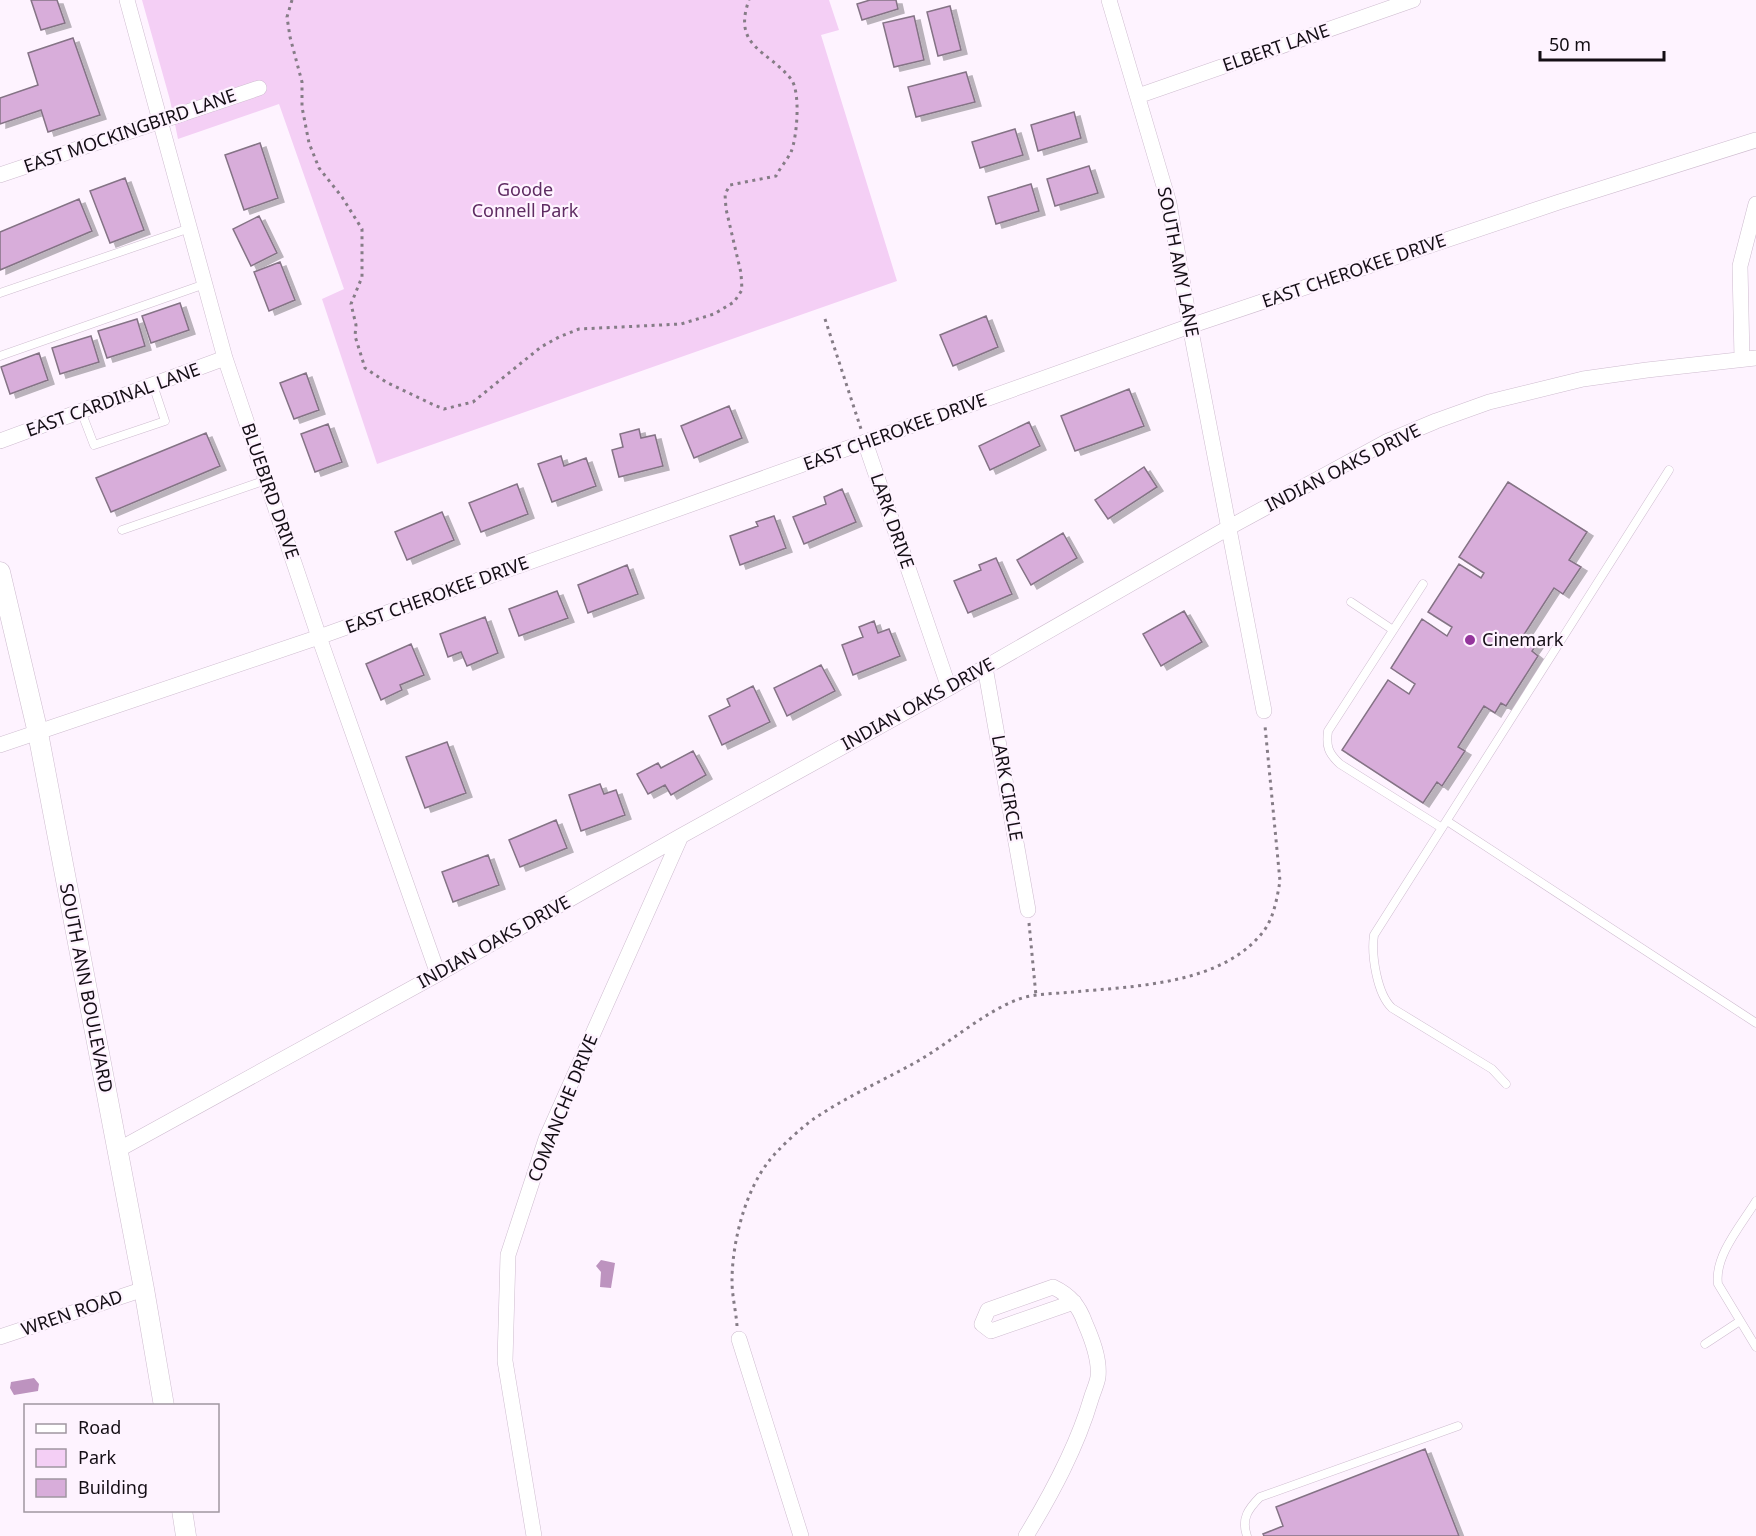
<svg xmlns="http://www.w3.org/2000/svg" width="1756" height="1536" font-family="'Noto Sans',sans-serif">
	<style>
		.green { fill: #f4cff5 }
		.water { fill: #bd93bf }
		.building { fill: #d8adda; stroke: #847385; stroke-width: 1.5; filter: url(#shadow) }
		.lines { fill: none; stroke-linecap: round; stroke-linejoin: round }
		.service-casing { stroke: #cebccf; stroke-width: 9 }
		.minor-casing { stroke: #cebccf; stroke-width: 16 }
		.tertiary-casing { stroke: #cebccf; stroke-width: 21 }
		.path { stroke: #857c86; stroke-width: 3; stroke-dasharray: 3 4.5; stroke-linecap: butt }
		.service { stroke: #fff; stroke-width: 8 }
		.minor { stroke: #fff; stroke-width: 15 }
		.tertiary { stroke: #fff; stroke-width: 20 }
		.poi-dot { fill: #94349c; stroke: #fef3ff; stroke-width: 2 }
		.labels { text-anchor: middle; stroke-width: 4.5; stroke-linejoin: round; paint-order: stroke }
		.street-label { font-size: 18px; fill: #140e15; stroke: #fef3ff }
		.park-label { font-size: 18px; fill: #5e2b62; stroke: #fef3ff }
		.poi-label { font-size: 18px; fill: #140e15; stroke: #fef3ff; text-anchor: start }
	</style>
	<defs>
		<filter id="shadow"><feDropShadow dx="6" dy="4" stdDeviation="0" flood-color="#0004"/></filter>
	</defs>
	<rect width="100%" height="100%" fill="#fef3ff"/>
	<path class="green" d="M 142,0 L 829,0 L 839,30 L 821,35 L 897,281 L 377,464 L 322,299 L 344,289 L 279,104 L 178,139 L 170,100 Z"/>
	<path class="water" d="M 601,1260 L 615,1263 L 611,1288 L 600,1287 L 601,1272 L 596,1266 Z
		M 34,1378 L 39,1384 L 38,1391 L 14,1395 L 10,1388 L 11,1382 Z"/>
	<path class="building" d="M 31,0 L 57,0 L 65,23 L 41,30 Z
		M 870,0 L 896,0 L 898,9 L 862,20 L 857,4 Z
		M 950,6 L 961,50 L 938,56 L 927,12 Z
		M 914,16 L 924,60 L 894,67 L 883,23 Z
		M 73,38 L 100,115 L 48,132 L 41,110 L 0,124 L 0,98 L 38,85 L 28,53 Z
		M 966,72 L 975,102 L 916,117 L 908,87 Z
		M 1074,112 L 1081,138 L 1038,151 L 1031,125 Z
		M 1015,129 L 1023,155 L 980,168 L 972,142 Z
		M 260,143 L 278,198 L 244,210 L 225,155 Z
		M 1089,166 L 1098,193 L 1055,206 L 1047,179 Z
		M 125,178 L 144,230 L 110,243 L 90,191 Z
		M 1031,184 L 1039,211 L 996,224 L 988,197 Z
		M 79,199 L 92,231 L 0,270 L 0,232 Z
		M 259,216 L 277,253 L 251,266 L 233,229 Z
		M 280,262 L 295,300 L 269,311 L 254,272 Z
		M 180,303 L 189,330 L 151,343 L 142,316 Z
		M 986,316 L 998,347 L 953,366 L 940,335 Z
		M 137,319 L 145,346 L 107,358 L 98,331 Z
		M 91,336 L 99,362 L 60,374 L 52,348 Z
		M 39,353 L 48,380 L 10,394 L 1,367 Z
		M 306,373 L 319,410 L 294,419 L 280,383 Z
		M 1129,389 L 1144,426 L 1075,451 L 1061,416 Z
		M 729,406 L 742,438 L 694,458 L 681,426 Z
		M 1029,422 L 1040,446 L 990,470 L 979,446 Z
		M 328,424 L 342,462 L 315,472 L 301,434 Z
		M 639,429 L 641,438 L 655,435 L 663,466 L 619,477 L 612,450 L 623,447 L 620,434 Z
		M 206,433 L 220,466 L 111,512 L 96,478 Z
		M 561,456 L 564,466 L 586,458 L 596,486 L 552,502 L 538,464 Z
		M 1144,467 L 1157,487 L 1108,519 L 1095,500 Z
		M 1508,482 L 1587,532 L 1569,560 L 1581,567 L 1563,594 L 1554,588 L 1523,636 L 1537,644 L 1532,651 L 1538,656 L 1506,706 L 1501,703 L 1495,713 L 1484,706 L 1458,747 L 1465,751 L 1442,786 L 1437,782 L 1423,803 L 1342,750 L 1388,680 L 1409,694 L 1415,684 L 1391,668 L 1422,619 L 1447,636 L 1452,627 L 1428,612 L 1459,564 L 1481,578 L 1484,573 L 1459,557 Z
		M 517,484 L 528,514 L 481,532 L 469,503 Z
		M 842,489 L 856,522 L 804,544 L 793,517 L 826,504 L 824,497 Z
		M 442,512 L 454,540 L 407,560 L 395,532 Z
		M 774,516 L 786,548 L 740,565 L 730,536 L 758,526 L 756,522 Z
		M 1063,533 L 1077,558 L 1031,585 L 1017,560 Z
		M 996,558 L 1012,594 L 968,613 L 954,581 L 981,570 L 979,565 Z
		M 627,565 L 638,594 L 588,613 L 578,585 Z
		M 557,591 L 568,618 L 519,636 L 509,609 Z
		M 1184,611 L 1202,642 L 1161,666 L 1143,634 Z
		M 485,617 L 498,653 L 467,666 L 461,652 L 448,657 L 440,634 Z
		M 874,621 L 878,633 L 889,629 L 900,656 L 853,675 L 842,645 L 863,637 L 859,627 Z
		M 411,644 L 424,675 L 400,685 L 402,690 L 381,700 L 366,664 Z
		M 821,665 L 835,691 L 787,716 L 774,688 Z
		M 753,686 L 770,722 L 722,745 L 709,716 L 730,706 L 727,699 Z
		M 447,742 L 466,793 L 425,808 L 406,757 Z
		M 693,751 L 706,775 L 671,795 L 665,785 L 648,794 L 637,774 L 658,763 L 661,768 Z
		M 600,784 L 604,794 L 616,790 L 625,815 L 581,831 L 569,795 Z
		M 556,820 L 567,848 L 520,867 L 509,840 Z
		M 488,855 L 499,885 L 453,902 L 442,872 Z
		M 1425,1449 L 1459,1536 L 1264,1536 L 1263,1534 L 1283,1526 L 1276,1507 Z"/>
	<g class="lines">
		<defs>
			<path id="service" d="M 0,293 L 190,228
				M 0,356 L 205,284
				M 81,411 L 94,445 L 165,421 L 153,385
				M 122,530 L 266,480
				M 1423,584 L 1328,731 C 1326,746 1328,753 1340,764 L 1442,828
				M 1351,602 L 1393,630
				M 1447,821 L 1756,1023
				M 1506,1084 L 1492,1069 L 1392,1008 C 1377,994 1371,955 1374,935 L 1669,470
				M 1756,1201 C 1742,1224 1714,1256 1718,1284 L 1756,1347
				M 1705,1344 L 1740,1321
				M 1247,1536 C 1241,1519 1248,1509 1260,1497 L 1458,1426"/>
			<path id="minor" d="M 127,0 L 225,358 L 319,637 L 438,974
				M 1109,0 L 1169,203 L 1190,326 L 1264,711
				M 1138,96 L 1413,0
				M 0,175 L 259,88
				M 1742,359 L 1740,266 L 1756,204
				M 0,441 L 225,358
				M 865,442 L 949,688
				M 985,667 L 1028,910
				M 0,745 L 319,637 L 1190,326 L 1559,202 L 1756,140
				M 116,1151 L 438,974 L 681,836 L 949,688 L 1228,528 L 1386,442 L 1436,421 L 1489,402 L 1583,379 L 1647,370 L 1756,358
				M 0,1337 L 144,1289
				M 739,1339 L 801,1536
				M 534,1536 L 505,1361 L 508,1255 L 546,1139 L 681,836
				M 1026,1536 C 1052,1493 1077,1447 1091,1399 C 1093,1392 1097,1384 1098,1377 C 1100,1359 1092,1339 1085,1323 C 1079,1306 1070,1295 1053,1287 L 988,1310 L 982,1324 L 991,1331 L 1074,1302"/>
			<path id="tertiary" d="M 0,572 L 38,733 L 144,1289 L 164,1406
				M 182,1510 L 186,1536"/>
		</defs>
		<use href="#service" class="service-casing"/>
		<use href="#minor" class="minor-casing"/>
		<use href="#tertiary" class="tertiary-casing"/>
		<path class="path" d="M 292,0 L 287,17 L 290,37 L 302,82 L 302,107 L 309,143 L 319,168 L 342,197 L 362,229 L 362,277 L 351,304 L 356,325 L 355,336 L 365,368 L 386,382 L 434,405 L 444,409 L 473,402 L 541,347 L 559,337 L 579,329 L 681,324 L 714,314 L 734,302 L 742,290 L 741,273 L 726,209 L 725,194 L 730,185 L 776,176 C 780,168 787,160 791,152 C 797,138 801,92 791,79 C 768,50 732,47 749,0
			M 825,319 L 861,429
			M 1029,923 L 1036,996
			M 737,1326 C 736,1311 732,1296 732,1281 C 732,1243 745,1191 769,1161 C 778,1149 803,1126 815,1118 C 848,1096 884,1080 918,1061 C 951,1042 984,1012 1019,999 C 1036,993 1056,994 1073,992 C 1135,986 1221,985 1263,932 C 1274,918 1277,898 1280,881 L 1265,726"/>
		<use href="#service" class="service"/>
		<use href="#minor" class="minor"/>
		<use href="#tertiary" class="tertiary"/>
	</g>
	<circle class="poi-dot" cx="1470" cy="640" r="6"/>
	<g class="labels">
		<g class="street-label">
			<text transform="translate(1276 48) rotate(-19)" y="6">ELBERT LANE</text>
			<text transform="translate(130 131) rotate(-19)" y="6">EAST MOCKINGBIRD LANE</text>
			<text transform="translate(1178 262) rotate(79)" y="6">SOUTH AMY LANE</text>
			<text transform="translate(1354 271) rotate(-19)" y="6">EAST CHEROKEE DRIVE</text>
			<text transform="translate(113 400) rotate(-20)" y="6">EAST CARDINAL LANE</text>
			<text transform="translate(895 432) rotate(-20)" y="6">EAST CHEROKEE DRIVE</text>
			<text transform="translate(1343 468) rotate(-27)" y="6">INDIAN OAKS DRIVE</text>
			<text transform="translate(270 491) rotate(71)" y="6">BLUEBIRD DRIVE</text>
			<text transform="translate(892 521) rotate(71)" y="6">LARK DRIVE</text>
			<text transform="translate(437 595) rotate(-20)" y="6">EAST CHEROKEE DRIVE</text>
			<text transform="translate(918 704) rotate(-29)" y="6">INDIAN OAKS DRIVE</text>
			<text transform="translate(1007 788) rotate(80)" y="6">LARK CIRCLE</text>
			<text transform="translate(494 942) rotate(-29)" y="6">INDIAN OAKS DRIVE</text>
			<text transform="translate(86 988) rotate(79)" y="6">SOUTH ANN BOULEVARD</text>
			<text transform="translate(563 1108) rotate(-68)" y="6">COMANCHE DRIVE</text>
			<text transform="translate(72 1313) rotate(-19)" y="6">WREN ROAD</text>
		</g>
		<g class="park-label">
			<text x="525" y="196">Goode<tspan x="525" dy="21">Connell Park</tspan></text>
		</g>
		<g class="poi-label">
			<text x="1482" y="646">Cinemark</text>
		</g>
	</g>
	<rect x="24" y="1404" width="195" height="108" fill="#fef3ff" stroke="#a097a1" stroke-width="1.5"/>
	<rect x="36" y="1424" width="30" height="9" fill="#ffffff" stroke="#a097a1" stroke-width="1.5"/>
	<text x="78" y="1434" font-size="18" fill="#140e15">Road</text>
	<rect x="36" y="1449" width="30" height="18" fill="#f4cff5" stroke="#a097a1" stroke-width="1.5"/>
	<text x="78" y="1464" font-size="18" fill="#140e15">Park</text>
	<rect x="36" y="1479" width="30" height="18" fill="#d8adda" stroke="#a097a1" stroke-width="1.5"/>
	<text x="78" y="1494" font-size="18" fill="#140e15">Building</text>
	<path d="M1540 51v9h124v-9" fill="none" stroke="#140e15" stroke-width="3"/>
	<text x="1549" y="51" font-size="18" fill="#140e15" stroke="#fef3ff" stroke-width="4.5" paint-order="stroke">50 m</text>
</svg>
